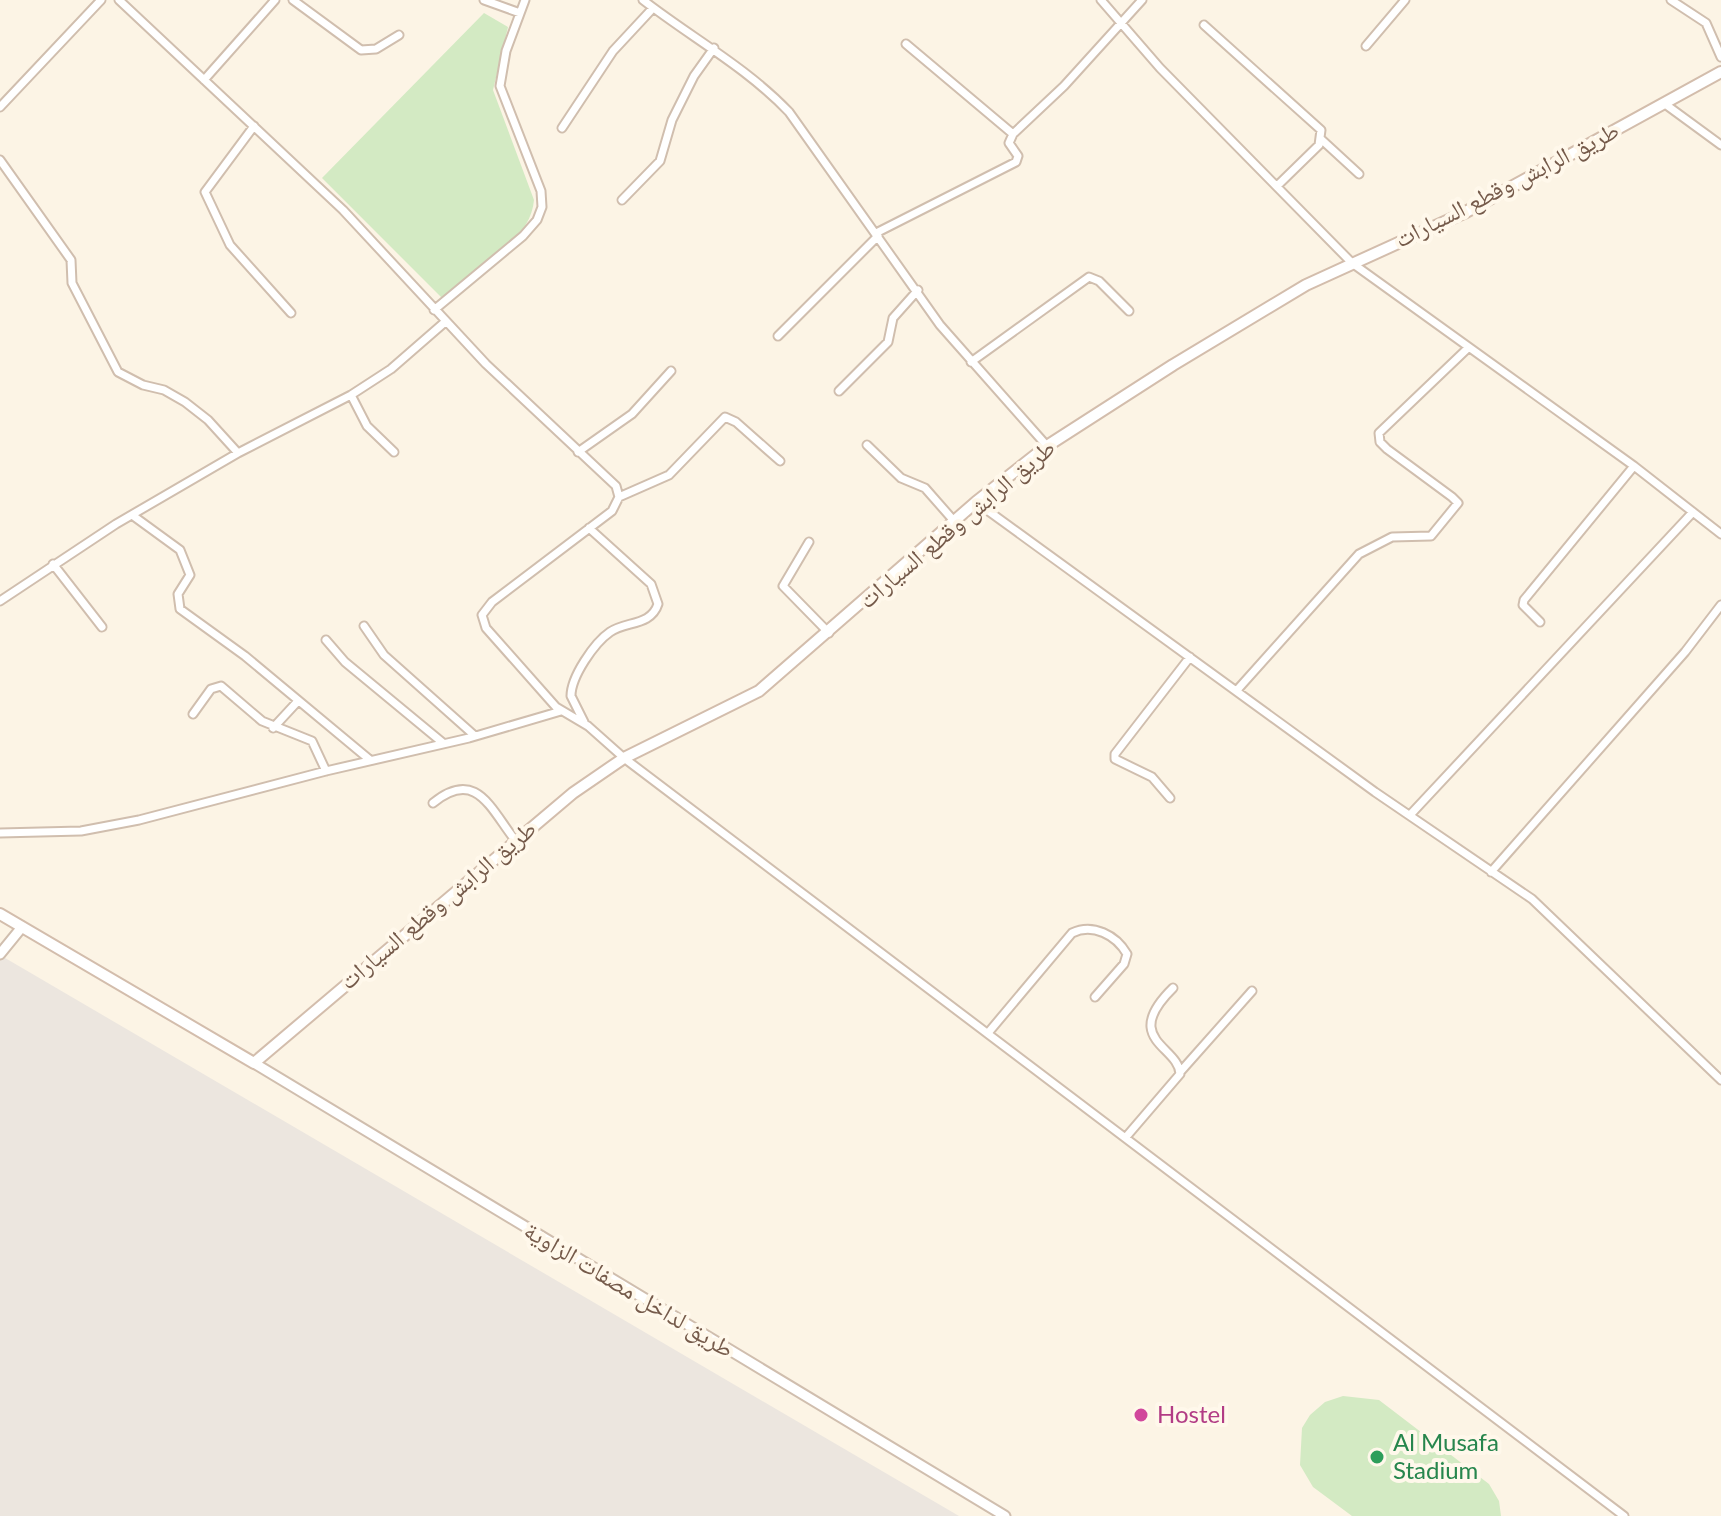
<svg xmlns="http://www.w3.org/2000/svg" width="1721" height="1516" font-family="Lato,'Noto Naskh Arabic',sans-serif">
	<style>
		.industrial { fill: #ece6df }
		.green { fill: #d3eac3 }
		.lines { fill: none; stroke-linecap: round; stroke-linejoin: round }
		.minor-casing { stroke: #d0beae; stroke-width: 11 }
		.tertiary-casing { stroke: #d0beae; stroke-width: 13 }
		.secondary-casing { stroke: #d3bdac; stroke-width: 14 }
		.minor { stroke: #fff; stroke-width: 7 }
		.tertiary { stroke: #fff; stroke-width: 9 }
		.secondary { stroke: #fff; stroke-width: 10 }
		.hotel-dot { fill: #d1479c; stroke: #fff8eb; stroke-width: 3 }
		.leisure-dot { fill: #2e9e5b; stroke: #fff8eb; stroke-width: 3 }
		.labels { text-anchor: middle; stroke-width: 8; stroke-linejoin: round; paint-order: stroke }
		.street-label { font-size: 24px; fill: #755a4a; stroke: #fff8eb }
		.hotel-label { font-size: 24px; fill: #b23c85; stroke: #fff8eb; text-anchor: start }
		.leisure-label { font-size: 24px; fill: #27864d; stroke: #fff8eb; text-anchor: start }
	</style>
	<rect width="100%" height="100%" fill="#fcf4e5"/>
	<path class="industrial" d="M 0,955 L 959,1516 L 0,1516 Z"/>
	<path class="green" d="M 484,13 L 508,27 L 493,90 L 534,200 C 531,242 472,274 442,298 L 322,178 Z
		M 1343,1396 L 1379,1400 L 1489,1484 L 1499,1501 L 1501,1516 L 1352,1516 L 1313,1487 L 1300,1465 L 1302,1428 L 1310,1415 L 1325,1402 Z"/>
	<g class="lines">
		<defs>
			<path id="minor" d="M 119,0 L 343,210 L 486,364 L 616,486 L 619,497 L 612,511 L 492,602 L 482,615 L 486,628 L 556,707 L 588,726 L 624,758 L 1624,1516
				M 293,0 L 361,50 L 376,49 L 399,35
				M 484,0 L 520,13
				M 643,0 C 692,38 746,67 789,112 L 940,325 L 1047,446
				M 1101,0 L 1160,68 L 1352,263 L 1634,466 L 1721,534
				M 1671,0 L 1706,23 L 1721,57
				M 1204,25 L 1321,130 L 1319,145 L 1277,186
				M 906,44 L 1013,134 L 1064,86 L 1142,0
				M 1366,46 L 1405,0
				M 204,80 L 275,0
				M 1665,104 L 1721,145
				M 0,107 L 101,0
				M 254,126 L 205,192 L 230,245 L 291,313
				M 562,128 L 613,51 L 653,8
				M 1322,140 L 1359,174
				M 0,160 L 71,260 L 72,283 L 118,372 L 143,385 L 164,390 L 185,402 L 208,420 L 238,453
				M 622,200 L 660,161 L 672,120 L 694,76 L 714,48
				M 876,233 L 1016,162 L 1018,156 L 1009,143 L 1013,134
				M 434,310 L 523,236 L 537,220 L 542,207 L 541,191 L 500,86 L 506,51 L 525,0
				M 778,336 L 878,236
				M 971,362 L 1089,277 L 1099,281 L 1129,311
				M 839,391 L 888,342 L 893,318 L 918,290
				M 351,395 L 367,426 L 394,452
				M 867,445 L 901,478 L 925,488 L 954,521
				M 578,452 L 632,414 L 671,371
				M 619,497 L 669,475 L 725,417 L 736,422 L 780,461
				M 976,502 L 1375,792 L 1532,899 L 1721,1080
				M 132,515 L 180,550 L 190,575 L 178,594 L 180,609 L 245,656 L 370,760
				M 809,542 L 783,586 L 829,633
				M 53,564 L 102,627
				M 0,601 L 116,524 L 238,453 L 351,395 L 391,369 L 445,322
				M 1540,622 L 1523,605 L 1524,600 L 1634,466
				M 364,626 L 384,655 L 475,736
				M 326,640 L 345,662 L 443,743
				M 1238,689 L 1359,554 L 1392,537 L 1431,536 L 1458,503 L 1452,497 L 1387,449 L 1380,442 L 1379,433 L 1468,348
				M 193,714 L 211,689 L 221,686 L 262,721 L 312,741 L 326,771
				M 584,722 L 571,696 C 571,677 594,643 610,632 C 626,621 651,626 658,604 L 651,584 L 589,528
				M 273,728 L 298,701
				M 1170,798 L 1152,777 L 1115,759 L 1115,754 L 1190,657
				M 433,803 C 476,768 490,808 515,840
				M 1410,815 L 1693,512
				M 0,833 L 81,831 L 139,820 L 326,771 L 469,738 L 561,711
				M 1491,872 L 1685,652 L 1721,605
				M 988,1033 L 1072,933 C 1093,923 1116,935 1127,954 L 1124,964 L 1095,997
				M 1181,1071 L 1252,991
				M 1126,1137 L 1180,1074 C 1179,1046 1120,1040 1173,988"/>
			<path id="tertiary" d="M 0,954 L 22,927
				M 254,1063 L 1005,1516"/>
			<path id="secondary" d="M 0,914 L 254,1063 L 573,793 L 624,758 L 759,691 L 976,502 L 1047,446 L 1173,365 L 1306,285 L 1464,213 L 1721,72"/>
		</defs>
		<use href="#minor" class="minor-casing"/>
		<use href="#tertiary" class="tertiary-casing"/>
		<use href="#secondary" class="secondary-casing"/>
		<use href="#minor" class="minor"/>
		<use href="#tertiary" class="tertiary"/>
		<use href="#secondary" class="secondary"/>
	</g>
	<circle class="hotel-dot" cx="1141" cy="1415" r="8"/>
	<circle class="leisure-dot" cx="1377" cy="1457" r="8"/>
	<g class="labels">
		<g class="street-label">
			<text transform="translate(1507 185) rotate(-27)" y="8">طريق الرابش وقطع السيارات</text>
			<text transform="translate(957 524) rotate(-40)" y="8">طريق الرابش وقطع السيارات</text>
			<text transform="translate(438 905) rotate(-40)" y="8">طريق الرابش وقطع السيارات</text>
			<text transform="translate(629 1290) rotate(31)" y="8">طريق لداخل مصفات الزاوية</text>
		</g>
		<g class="hotel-label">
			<text x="1157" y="1423">Hostel</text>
		</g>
		<g class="leisure-label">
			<text x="1393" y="1451">Al Musafa<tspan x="1393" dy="28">Stadium</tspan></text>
		</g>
	</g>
</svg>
